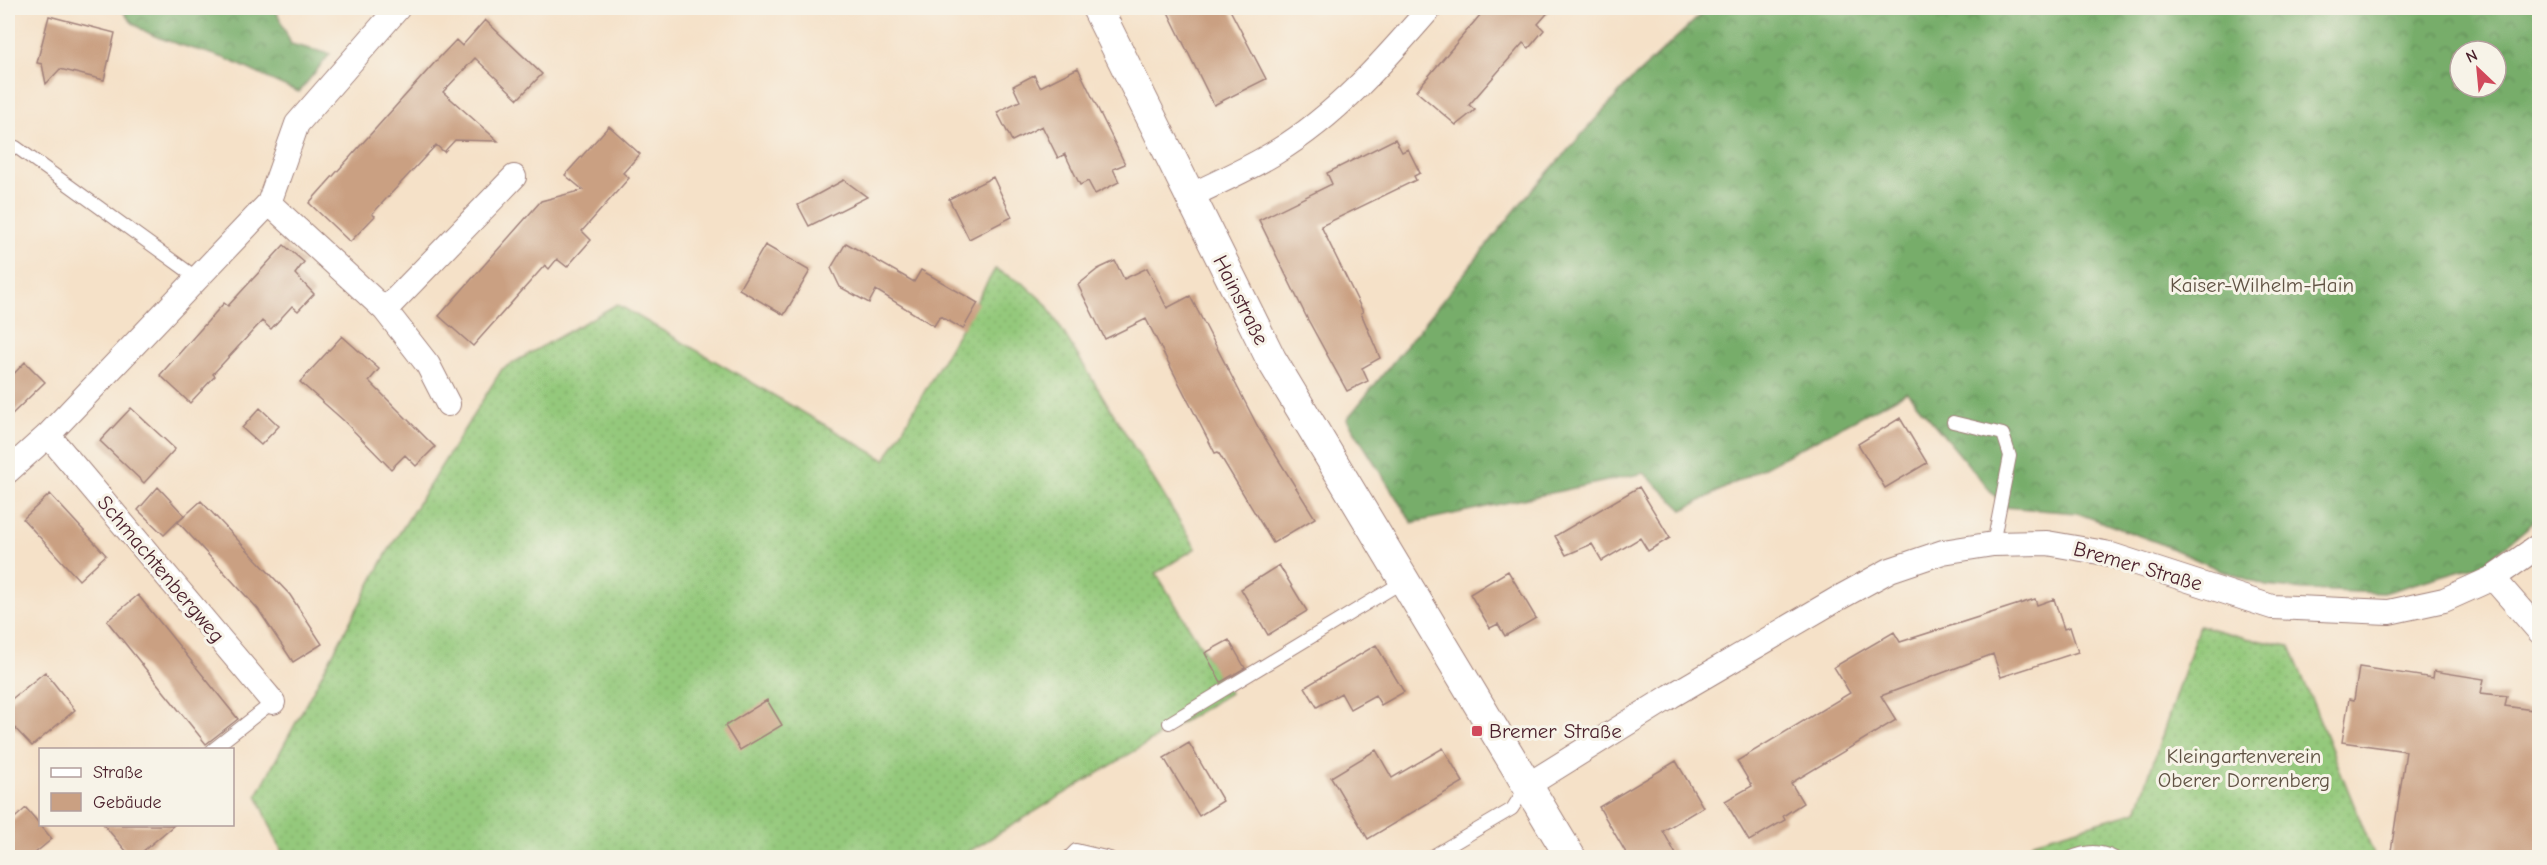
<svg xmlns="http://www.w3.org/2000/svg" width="2547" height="865" font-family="'Comic Neue',sans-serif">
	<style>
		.forest { fill: url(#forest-crowns); stroke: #60664b; stroke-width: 1.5; fill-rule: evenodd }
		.garden { fill: url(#garden-dots); stroke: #6f7453; stroke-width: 1.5 }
		.building { fill: #caa082 }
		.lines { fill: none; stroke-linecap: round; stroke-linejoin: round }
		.service-casing { stroke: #a0807a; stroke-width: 14 }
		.minor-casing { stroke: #a0807a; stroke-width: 26 }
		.tertiary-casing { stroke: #a0807a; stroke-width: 32 }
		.service { stroke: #fff; stroke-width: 12 }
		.minor { stroke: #fff; stroke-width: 24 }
		.tertiary { stroke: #fff; stroke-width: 30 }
		.poi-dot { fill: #d1495b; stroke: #f7f3e8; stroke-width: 2 }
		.labels { text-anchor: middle; stroke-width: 6; stroke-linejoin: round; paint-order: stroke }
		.park-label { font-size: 21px; fill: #605243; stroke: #f7f3e8 }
		.street-label { font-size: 21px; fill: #4a1f2b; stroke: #f7f3e8 }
		.poi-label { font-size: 21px; fill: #4a1f2b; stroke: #f7f3e8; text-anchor: start }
	</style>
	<defs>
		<pattern id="forest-crowns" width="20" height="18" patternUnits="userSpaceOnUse" patternTransform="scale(1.5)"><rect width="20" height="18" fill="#77ad6b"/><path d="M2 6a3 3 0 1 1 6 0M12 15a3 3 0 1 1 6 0" fill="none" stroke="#648c58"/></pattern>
		<pattern id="garden-dots" width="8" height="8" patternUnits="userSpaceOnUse" patternTransform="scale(1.5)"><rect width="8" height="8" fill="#94c97b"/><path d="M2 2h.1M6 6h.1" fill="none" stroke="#81ac6a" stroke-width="1.8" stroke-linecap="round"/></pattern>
	</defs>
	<rect width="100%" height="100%" fill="#f7f3e8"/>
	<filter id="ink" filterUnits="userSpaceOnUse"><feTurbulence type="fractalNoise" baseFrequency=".0167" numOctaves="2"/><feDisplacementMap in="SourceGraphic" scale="12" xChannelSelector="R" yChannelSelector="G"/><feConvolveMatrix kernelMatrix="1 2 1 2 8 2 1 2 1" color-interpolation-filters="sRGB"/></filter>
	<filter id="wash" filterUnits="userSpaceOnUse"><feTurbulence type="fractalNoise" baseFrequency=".008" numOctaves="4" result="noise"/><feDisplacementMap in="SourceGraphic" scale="24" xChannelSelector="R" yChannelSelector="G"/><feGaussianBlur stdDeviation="1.35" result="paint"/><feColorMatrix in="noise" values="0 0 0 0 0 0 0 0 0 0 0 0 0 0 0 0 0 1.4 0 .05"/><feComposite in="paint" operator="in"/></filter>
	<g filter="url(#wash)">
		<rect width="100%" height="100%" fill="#f5e1c8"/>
		<path class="forest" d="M 122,8 L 275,8 L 291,44 L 330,54 L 299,92 C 275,83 254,71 231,61 C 203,48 133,40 122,8 Z
			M 1708,8 L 2539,8 L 2539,518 L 2485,563 L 2383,593 L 2304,590 L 2266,586 L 2218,569 L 2159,543 L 2077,513 L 2004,507 L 1907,392 L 1683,510 L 1644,473 L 1412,523 L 1347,419 L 1525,198 L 1627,84 ZM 2460,51 L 2496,51 L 2496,87 L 2460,87 Z"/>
		<path class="garden" d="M 995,269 L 1024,284 L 1046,304 L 1196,548 L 1156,573 L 1230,693 L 960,857 L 284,857 L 257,795 L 387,553 L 502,369 L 617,304 L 885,460 Z
			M 2199,625 L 2245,638 L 2290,646 L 2375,857 L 2015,858 L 2034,841 L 2137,811 Z"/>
		<g id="blocks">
			<path class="building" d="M 1166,8 L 1229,8 L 1266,79 L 1214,105 Z
				M 1486,8 L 1552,8 L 1538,24 L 1544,30 L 1529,48 L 1523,43 L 1469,105 L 1475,110 L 1456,125 L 1416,91 Z
				M 49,16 L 115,33 L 104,80 L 60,69 L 46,84 L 42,64 L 37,63 Z
				M 485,20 L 542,74 L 518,99 L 475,58 L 443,92 L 498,141 L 455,140 L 444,152 L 436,145 L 372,214 L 375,216 L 350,242 L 309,203 L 437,60 L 456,40 L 462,46 Z
				M 1078,68 L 1125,164 L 1113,169 L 1119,182 L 1095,194 L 1088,181 L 1080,185 L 1065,154 L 1058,158 L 1042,126 L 1012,141 L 997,112 L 1020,101 L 1013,86 L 1034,75 L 1040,87 Z
				M 609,126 L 640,154 L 623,173 L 629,178 L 582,231 L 591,240 L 567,267 L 557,259 L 549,269 L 545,265 L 473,346 L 439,316 L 541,201 L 583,190 L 565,175 Z
				M 1395,139 L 1402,152 L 1408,149 L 1420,173 L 1414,176 L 1416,180 L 1321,226 L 1363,312 L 1361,313 L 1380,358 L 1362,368 L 1368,381 L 1347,391 L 1307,318 L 1259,220 L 1332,184 L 1327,173 Z
				M 993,177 L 1012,217 L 969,239 L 949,199 Z
				M 844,180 L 867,197 L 809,226 L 798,205 Z
				M 846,243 L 914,282 L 921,270 L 978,303 L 963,329 L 940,316 L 934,326 L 876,290 L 869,303 L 840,287 L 831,268 Z
				M 284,245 L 304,262 L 295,274 L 314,294 L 298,311 L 292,306 L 271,329 L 262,321 L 213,374 L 215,376 L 190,403 L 160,375 L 224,303 L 228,306 Z
				M 765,245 L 810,271 L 784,315 L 739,289 Z
				M 1115,261 L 1124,279 L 1147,268 L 1167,308 L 1190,296 L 1258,427 L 1315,518 L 1273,543 L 1218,452 L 1215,453 L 1146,319 L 1105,339 L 1078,285 L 1098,269 Z
				M 342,336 L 379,369 L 369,381 L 435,447 L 416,466 L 405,455 L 391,469 L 343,420 L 300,382 Z
				M 25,362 L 45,382 L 8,418 L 8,380 Z
				M 131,408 L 175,449 L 144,483 L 100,441 Z
				M 260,408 L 279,426 L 261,445 L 242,428 Z
				M 1900,418 L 1927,463 L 1885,488 L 1858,444 Z
				M 158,487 L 184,515 L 164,535 L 138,510 Z
				M 1639,487 L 1670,538 L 1648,551 L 1640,538 L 1602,561 L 1592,544 L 1566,555 L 1555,536 Z
				M 50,494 L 106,555 L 79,580 L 23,519 Z
				M 201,501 L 290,595 L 322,644 L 293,662 L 258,609 L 178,522 Z
				M 1279,565 L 1307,611 L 1268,635 L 1241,589 Z
				M 1508,571 L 1536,618 L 1505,636 L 1498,624 L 1490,628 L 1470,594 Z
				M 138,595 L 238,719 L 206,744 L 107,621 Z
				M 2035,599 L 2037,605 L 2054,599 L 2064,629 L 2070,627 L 2078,652 L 2001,677 L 1993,654 L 1881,696 L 1896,720 L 1791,783 L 1803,803 L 1783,816 L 1785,820 L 1749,841 L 1725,801 L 1752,786 L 1737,761 L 1850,693 L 1834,667 L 1894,632 L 1900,642 Z
				M 1229,640 L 1245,668 L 1221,682 L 1205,653 Z
				M 1376,645 L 1404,692 L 1381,705 L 1375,695 L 1350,709 L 1341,693 L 1317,707 L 1305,687 Z
				M 2359,667 L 2433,678 L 2434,671 L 2484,679 L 2481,693 L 2507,696 L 2505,706 L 2540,711 L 2540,858 L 2390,858 L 2406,751 L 2342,742 L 2349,699 L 2354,700 Z
				M 45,672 L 75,710 L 32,746 L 8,721 L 8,702 Z
				M 767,700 L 782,725 L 740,750 L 725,726 Z
				M 1189,743 L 1223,801 L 1199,816 L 1164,758 Z
				M 1443,748 L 1463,782 L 1368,839 L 1331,777 L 1376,750 L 1392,778 Z
				M 1676,761 L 1703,807 L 1663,831 L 1678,858 L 1629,858 L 1599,807 Z
				M 26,808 L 52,839 L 29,858 L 8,858 L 8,824 Z
				M 104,825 L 174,825 L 135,858 L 132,858 Z"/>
		</g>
	</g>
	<g filter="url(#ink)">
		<use href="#blocks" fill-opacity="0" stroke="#a0807a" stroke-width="1.5"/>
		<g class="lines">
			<defs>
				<path id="service" d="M 16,147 L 197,278
					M 1953,422 L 2003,434 L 2010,456 L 1993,544
					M 1169,723 L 1404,581
					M 212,750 L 273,702
					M 1068,858 L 1076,850 L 1110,858
					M 1429,858 L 1512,809 L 1526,787
					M 2070,858 C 2087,850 2099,850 2115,858"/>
				<path id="minor" d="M 1190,196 C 1218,182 1249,169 1276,152 C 1337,115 1384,61 1430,8
					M 269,203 L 385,310 L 428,365 L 448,404
					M 385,310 L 514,177
					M 48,435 L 273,702
					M 8,471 L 48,435 L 269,203 L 297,124 L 398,8
					M 2493,578 L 2540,632
					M 1528,785 L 1671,696 L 1837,599 L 1890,570 L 1943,552 L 1993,544 L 2047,543 L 2105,553 L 2272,607 L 2389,612 L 2444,600 L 2493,578 L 2540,545"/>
				<path id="tertiary" d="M 1097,8 L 1271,359 L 1571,858"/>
			</defs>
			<use href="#service" class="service-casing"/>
			<use href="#minor" class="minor-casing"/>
			<use href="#tertiary" class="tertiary-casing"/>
			<use href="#service" class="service"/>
			<use href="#minor" class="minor"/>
			<use href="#tertiary" class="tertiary"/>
		</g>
	</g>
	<rect class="poi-dot" x="1471" y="725" width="12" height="12" rx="3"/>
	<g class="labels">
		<g class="park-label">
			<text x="2262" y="292">Kaiser-Wilhelm-Hain</text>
			<text x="2244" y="763">Kleingartenverein<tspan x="2244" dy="24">Oberer Dorrenberg</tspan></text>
		</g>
		<g class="street-label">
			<text transform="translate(1241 300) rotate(63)" y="7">Hainstraße</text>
			<text transform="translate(2138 566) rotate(16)" y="7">Bremer Straße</text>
			<text transform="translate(161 569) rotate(50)" y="7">Schmachtenbergweg</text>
		</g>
		<g class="poi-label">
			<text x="1489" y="738">Bremer Straße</text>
		</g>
	</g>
	<rect width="2547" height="865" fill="none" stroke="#f7f3e8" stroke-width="30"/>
	<rect x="39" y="748" width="195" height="78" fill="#f7f3e8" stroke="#b29e9c" stroke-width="1.5"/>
	<rect x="51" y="768" width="30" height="9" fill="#ffffff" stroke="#b29e9c" stroke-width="1.5"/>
	<text x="93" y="778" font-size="18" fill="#4a1f2b">Straße</text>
	<rect x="51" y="793" width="30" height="18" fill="#caa082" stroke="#b29e9c" stroke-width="1.5"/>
	<text x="93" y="808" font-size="18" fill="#4a1f2b">Gebäude</text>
	<g transform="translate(2478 69) rotate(334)"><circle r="28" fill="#f7f3e8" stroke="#b29e9c" stroke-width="1.5"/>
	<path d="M0-4.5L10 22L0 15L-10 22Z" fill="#d1495b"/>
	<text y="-9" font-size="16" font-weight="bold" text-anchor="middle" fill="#4a1f2b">N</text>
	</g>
</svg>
